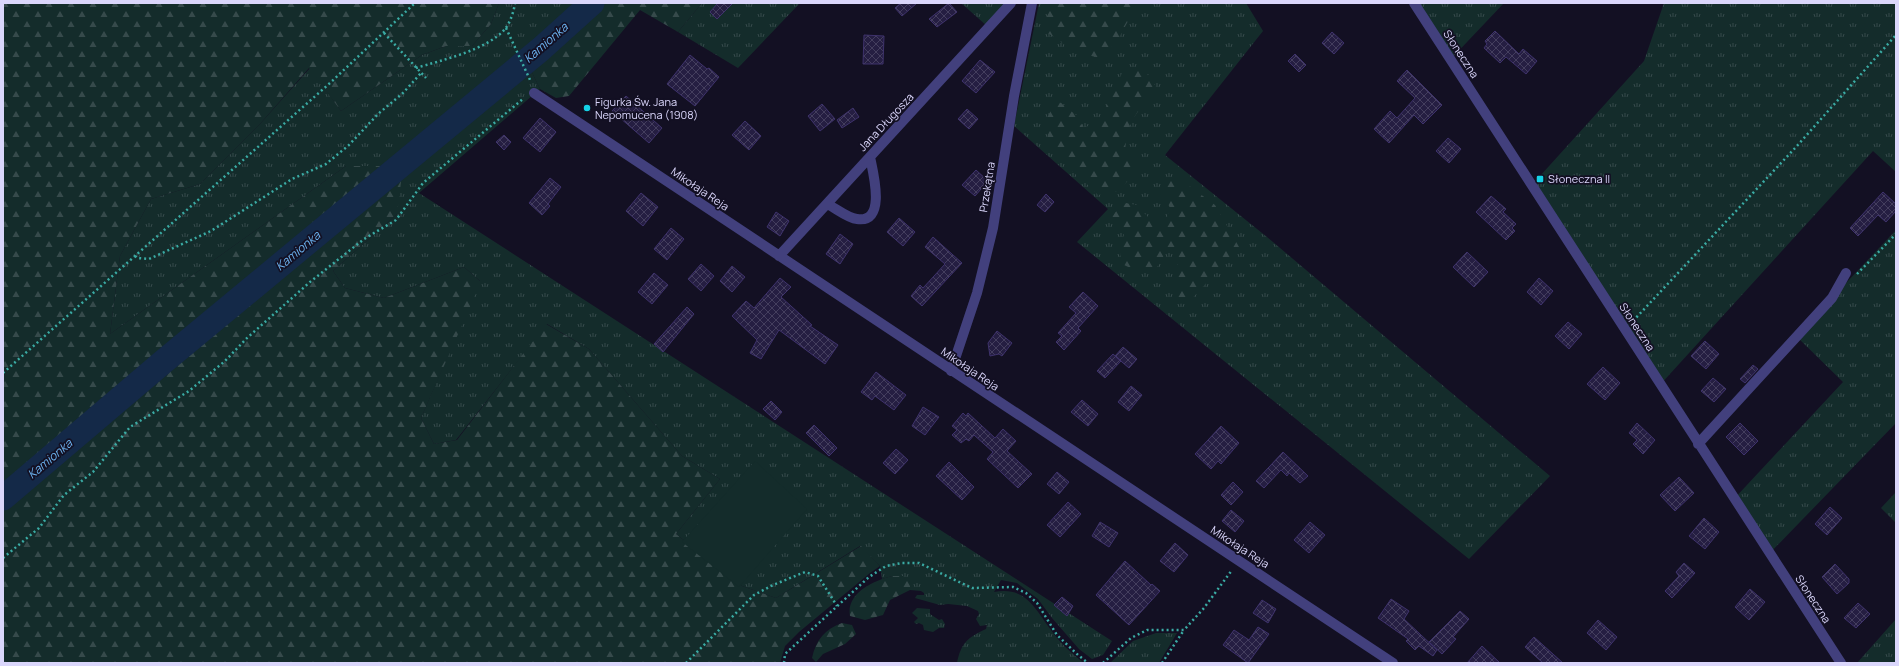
<svg xmlns="http://www.w3.org/2000/svg" width="1899" height="666" font-family="Manrope,sans-serif">
	<style>
		.grass { fill: url(#grass-tufts) }
		.forest { fill: url(#forest-firs) }
		.garden { fill: #142c2b }
		.lines { fill: none; stroke-linecap: round; stroke-linejoin: round }
		.river { stroke: #142948; stroke-width: 25 }
		.building { fill: url(#building-cross-hatch); stroke: #3e326c }
		.path { stroke: #3aaba4; stroke-width: 2.5; stroke-dasharray: 2 3; stroke-linecap: butt }
		.minor { stroke: #42407d; stroke-width: 10 }
		.poi-dot { fill: #15d2e7; stroke: #131023; stroke-width: 1.5 }
		.labels { text-anchor: middle; stroke-width: 3.5; stroke-linejoin: round; paint-order: stroke }
		.street-label { font-size: 11px; fill: #dad6fb; stroke: #131023 }
		.poi-label { font-size: 11px; fill: #dad6fb; stroke: #131023; text-anchor: start }
		.water-label { font-size: 12px; font-style: italic; fill: #6db4f2; stroke: #131023 }
	</style>
	<defs>
		<pattern id="grass-tufts" width="24" height="20" patternUnits="userSpaceOnUse"><rect width="24" height="20" fill="#142c2b"/><path d="M3 7l-1-3M5 7V3M7 7l1-3M15 17l-1-3M17 17v-4M19 17l1-3" fill="none" stroke="#364a4b"/></pattern>
		<pattern id="forest-firs" width="22" height="20" patternUnits="userSpaceOnUse"><rect width="22" height="20" fill="#142c2b"/><path d="M5 1l3.5 6h-7zM16 11l3.5 6h-7z" fill="#364a4b"/></pattern>
		<pattern id="building-cross-hatch" width="8" height="8" patternUnits="userSpaceOnUse"><rect width="8" height="8" fill="#251e42"/><path d="M0 0l8 8M0 8l8-8" fill="none" stroke="#443e5e"/></pattern>
	</defs>
	<rect width="100%" height="100%" fill="#131023"/>
	<path class="grass" d="M 499,3 L 573,3 L 571,24 L 527,62 L 540,89 L 419,193 L 1112,641 L 1103,655 L 1092,659 L 1079,649 L 1052,618 L 1038,599 L 1017,583 L 1001,580 L 994,592 C 1026,586 1035,609 1051,630 C 1060,643 1071,653 1084,663 L 957,663 C 961,643 968,637 986,629 L 987,625 L 980,626 L 976,619 L 979,614 L 978,611 L 967,606 L 948,604 L 940,605 L 915,598 L 917,595 L 924,595 L 924,593 L 921,591 L 910,590 L 910,582 L 892,576 L 882,579 L 880,566 L 860,546 L 776,598 L 742,586 L 676,534 L 720,479 L 682,456 L 589,349 L 547,324 L 456,440 L 434,444 L 421,418 L 480,281 L 464,267 L 384,298 L 345,288 L 333,271 L 397,214 L 346,166 L 110,334 L 120,256 L 151,199 L 200,184 L 260,124 L 310,68 L 341,111 L 422,55 L 446,46 L 472,46 L 491,24 Z
		M 702,3 L 800,3 L 738,68 L 678,32 Z
		M 961,3 L 1007,3 L 987,26 Z
		M 1039,3 L 1246,3 L 1263,31 L 1165,155 L 1267,237 L 1550,476 L 1469,559 L 1077,242 L 1108,209 L 1014,126 Z
		M 1412,3 L 1504,3 L 1449,61 Z
		M 1664,3 L 1896,3 L 1896,172 L 1873,151 L 1659,386 L 1531,186 L 1644,61 Z
		M 1896,230 L 1896,423 L 1768,555 L 1733,500 L 1843,382 L 1796,336 Z
		M 1896,492 L 1896,523 L 1881,508 Z
		M 917,608 L 930,609 L 930,614 L 939,620 L 942,619 L 945,624 L 944,628 L 939,628 L 933,632 L 924,630 L 923,625 L 919,623 L 916,624 L 914,622 L 918,618 L 912,613 Z
		M 1896,619 L 1896,663 L 1857,663 Z
		M 1156,633 L 1177,633 L 1159,663 L 1110,663 L 1133,641 Z"/>
	<path class="forest" d="M 3,3 L 499,3 L 491,24 L 472,46 L 446,46 L 422,55 L 341,111 L 309,68 L 260,124 L 200,184 L 151,199 L 120,256 L 110,334 L 346,166 L 403,166 L 397,214 L 333,271 L 345,288 L 384,298 L 464,267 L 481,282 L 421,418 L 434,444 L 457,440 L 546,324 L 589,349 L 682,456 L 720,479 L 676,534 L 742,586 L 776,598 L 861,546 L 880,566 L 870,573 L 799,632 L 785,646 L 780,663 L 3,663 Z
		M 573,3 L 702,3 L 678,32 L 640,10 L 569,96 L 556,98 L 540,89 L 527,62 L 571,24 Z
		M 1050,3 L 1138,3 L 1116,43 L 1100,58 L 1075,52 L 1048,33 L 1046,19 Z
		M 1123,71 L 1145,71 L 1159,91 C 1135,112 1128,120 1125,152 L 1144,164 L 1118,191 L 1098,195 C 1081,175 1050,160 1047,132 C 1047,128 1046,123 1047,119 C 1049,113 1054,106 1057,100 L 1076,115 L 1083,127 L 1098,125 Z
		M 1167,178 L 1188,185 L 1215,205 L 1239,247 L 1188,303 L 1178,304 L 1175,297 L 1179,249 L 1171,248 C 1163,254 1165,255 1160,263 C 1150,278 1137,271 1124,265 L 1120,254 L 1124,234 L 1121,229 L 1109,220 L 1118,209 L 1126,203 L 1136,205 L 1152,221 L 1166,220 L 1170,208 L 1160,188 Z
		M 892,576 L 903,576 L 910,582 L 910,590 L 890,600 L 883,615 L 865,620 L 850,616 C 846,593 873,581 892,576 Z
		M 842,623 L 852,625 L 856,634 L 845,644 L 823,654 L 816,662 L 812,658 C 816,640 825,629 842,623 Z"/>
	<path class="garden" d="M 755,461 L 807,509 L 739,587 L 682,542 Z"/>
	<g class="lines">
		<path class="river" d="M 3,498 L 163,362 L 541,49 L 592,3"/>
	</g>
	<path class="building" d="M 718,3 L 733,3 L 717,19 L 710,12 Z
		M 901,3 L 917,3 L 902,16 L 895,8 Z
		M 949,3 L 957,12 L 937,27 L 929,19 Z
		M 1495,31 L 1519,54 L 1523,49 L 1537,61 L 1526,74 L 1506,57 L 1500,63 L 1484,48 L 1487,44 L 1485,41 Z
		M 1332,32 L 1344,43 L 1334,54 L 1322,43 Z
		M 864,35 L 884,36 L 883,64 L 863,64 Z
		M 1295,54 L 1306,65 L 1299,72 L 1288,61 Z
		M 690,55 L 707,69 L 709,68 L 719,77 L 695,106 L 667,84 Z
		M 980,60 L 995,72 L 976,93 L 962,81 Z
		M 1407,70 L 1442,105 L 1423,124 L 1414,115 L 1389,143 L 1374,129 L 1390,111 L 1397,118 L 1415,98 L 1397,81 Z
		M 626,96 L 662,128 L 649,143 L 612,111 Z
		M 822,104 L 835,119 L 820,131 L 808,116 Z
		M 853,108 L 859,117 L 842,128 L 837,120 Z
		M 967,109 L 978,119 L 969,129 L 958,119 Z
		M 540,118 L 556,132 L 540,152 L 523,138 Z
		M 745,121 L 761,136 L 749,150 L 732,135 Z
		M 504,135 L 511,142 L 504,150 L 496,142 Z
		M 1448,138 L 1461,149 L 1449,163 L 1436,151 Z
		M 976,170 L 988,181 L 975,196 L 962,185 Z
		M 550,178 L 561,187 L 548,204 L 550,206 L 542,215 L 529,203 Z
		M 1883,192 L 1896,204 L 1896,211 L 1886,222 L 1878,215 L 1858,236 L 1850,228 Z
		M 641,193 L 658,207 L 643,226 L 626,211 Z
		M 1046,194 L 1054,202 L 1045,212 L 1037,205 Z
		M 1491,196 L 1506,209 L 1503,212 L 1516,224 L 1512,228 L 1515,231 L 1506,240 L 1476,212 Z
		M 776,212 L 789,221 L 780,236 L 767,227 Z
		M 899,218 L 915,232 L 903,246 L 887,232 Z
		M 671,228 L 684,239 L 667,260 L 654,249 Z
		M 840,234 L 853,244 L 840,264 L 826,254 Z
		M 933,237 L 962,263 L 922,306 L 911,296 L 920,285 L 923,288 L 945,264 L 925,247 Z
		M 1467,252 L 1488,272 L 1474,287 L 1453,267 Z
		M 701,264 L 714,276 L 701,291 L 688,279 Z
		M 732,266 L 745,277 L 732,292 L 720,281 Z
		M 654,273 L 668,285 L 652,304 L 638,292 Z
		M 780,278 L 791,287 L 781,297 L 812,325 L 810,326 L 838,345 L 825,364 L 779,330 L 761,359 L 750,353 L 757,340 L 732,316 L 746,301 L 754,308 Z
		M 1539,278 L 1553,291 L 1541,305 L 1527,292 Z
		M 1083,292 L 1098,306 L 1078,328 L 1081,331 L 1064,350 L 1056,342 L 1062,336 L 1058,333 L 1076,313 L 1069,307 Z
		M 687,307 L 694,314 L 663,352 L 654,344 Z
		M 1568,322 L 1582,334 L 1569,349 L 1555,336 Z
		M 997,331 L 1012,343 L 1002,356 L 999,354 L 990,356 L 988,343 Z
		M 1705,341 L 1719,354 L 1706,369 L 1691,356 Z
		M 1123,347 L 1137,359 L 1129,368 L 1115,356 Z
		M 1113,354 L 1121,361 L 1105,378 L 1097,371 Z
		M 1753,365 L 1758,369 L 1745,383 L 1740,379 Z
		M 1603,367 L 1620,383 L 1605,400 L 1587,384 Z
		M 876,372 L 906,395 L 894,410 L 875,396 L 872,400 L 861,392 Z
		M 1713,378 L 1726,389 L 1714,402 L 1701,391 Z
		M 1131,386 L 1142,395 L 1129,411 L 1118,402 Z
		M 1082,400 L 1098,414 L 1088,426 L 1071,412 Z
		M 771,401 L 782,412 L 775,420 L 763,409 Z
		M 923,407 L 939,417 L 925,435 L 912,426 Z
		M 963,413 L 966,416 L 968,413 L 995,438 L 1003,429 L 1016,441 L 1007,451 L 1032,474 L 1018,488 L 987,459 L 993,452 L 974,435 L 969,441 L 966,439 L 961,443 L 952,435 L 957,430 L 952,426 Z
		M 1637,423 L 1655,440 L 1643,454 L 1633,444 L 1637,440 L 1629,433 Z
		M 1740,423 L 1758,441 L 1744,455 L 1726,437 Z
		M 814,425 L 837,448 L 829,456 L 806,433 Z
		M 1221,426 L 1239,443 L 1221,464 L 1218,461 L 1211,469 L 1195,454 Z
		M 896,449 L 908,460 L 895,474 L 883,463 Z
		M 1283,452 L 1308,476 L 1300,483 L 1289,473 L 1287,476 L 1281,470 L 1264,488 L 1256,481 Z
		M 949,462 L 974,487 L 962,500 L 936,476 Z
		M 1057,472 L 1069,482 L 1059,494 L 1047,484 Z
		M 1679,477 L 1694,493 L 1675,511 L 1660,495 Z
		M 1233,482 L 1243,492 L 1231,505 L 1221,495 Z
		M 1068,502 L 1081,514 L 1060,537 L 1047,525 Z
		M 1830,507 L 1842,518 L 1827,535 L 1815,524 Z
		M 1231,510 L 1244,521 L 1235,532 L 1222,521 Z
		M 1704,518 L 1719,532 L 1705,549 L 1689,536 Z
		M 1100,522 L 1118,533 L 1109,547 L 1092,536 Z
		M 1310,522 L 1325,535 L 1309,553 L 1294,540 Z
		M 1175,543 L 1188,555 L 1174,572 L 1160,561 Z
		M 1125,561 L 1151,585 L 1152,584 L 1160,591 L 1129,625 L 1096,595 Z
		M 1684,563 L 1695,573 L 1672,598 L 1665,591 L 1679,576 L 1676,572 Z
		M 1835,564 L 1849,579 L 1849,583 L 1837,594 L 1822,577 Z
		M 1750,589 L 1765,602 L 1749,620 L 1735,607 Z
		M 1062,597 L 1073,606 L 1067,616 L 1054,605 Z
		M 1391,599 L 1409,611 L 1404,619 L 1437,650 L 1433,656 L 1419,646 L 1415,650 L 1406,641 L 1408,639 L 1378,618 Z
		M 1262,600 L 1276,609 L 1268,623 L 1253,613 Z
		M 1858,603 L 1870,614 L 1856,628 L 1844,618 Z
		M 1460,611 L 1469,619 L 1453,637 L 1456,639 L 1442,654 L 1429,642 Z
		M 1598,620 L 1617,637 L 1606,650 L 1587,633 Z
		M 1258,627 L 1269,634 L 1248,663 L 1223,645 L 1234,630 L 1249,640 Z
		M 1534,637 L 1563,663 L 1543,663 L 1525,647 Z
		M 1482,646 L 1500,663 L 1467,663 Z"/>
	<g class="lines">
		<path class="path" d="M 506,28 L 531,82
			M 384,33 L 426,78
			M 416,68 C 442,60 487,50 505,29 C 510,23 514,11 515,3
			M 135,256 L 137,258 L 149,259 L 211,231 L 292,179 L 326,164 L 349,145 L 378,114 L 403,93 L 421,73
			M 1857,274 L 1896,234
			M 1633,321 L 1796,147 L 1896,35
			M 3,373 L 330,83 L 415,3
			M 3,558 L 39,528 L 64,495 L 93,472 L 130,427 L 189,391 L 225,361 L 247,338 L 310,282 L 364,239 L 396,220 L 423,183 L 524,98
			M 686,663 L 754,595 L 773,585 L 805,572 L 818,576 L 837,606
			M 784,663 L 785,654 L 869,577 L 886,566 L 902,563 L 919,563 L 972,588 L 1013,587 L 1026,593 L 1037,603 L 1057,635 L 1078,655 L 1088,663
			M 1103,663 L 1131,638 L 1147,630 L 1184,630 L 1204,608 L 1232,570
			M 1162,663 L 1184,630"/>
		<path class="minor" d="M 1414,3 L 1841,663
			M 534,93 L 1393,663
			M 827,204 C 836,208 847,218 857,219 C 887,224 873,172 870,157
			M 779,256 L 1011,3
			M 951,371 L 977,293 L 993,228 L 1014,96 L 1032,3
			M 1698,444 L 1832,298 L 1846,273"/>
	</g>
	<g class="poi-dot">
		<circle cx="587" cy="108" r="4"/>
		<rect x="1536" y="175" width="8" height="8" rx="2"/>
	</g>
	<g class="labels">
		<g class="street-label">
			<text transform="translate(1461 54) rotate(57)" y="4">Słoneczna</text>
			<text transform="translate(886 122) rotate(-47)" y="4">Jana Długosza</text>
			<text transform="translate(987 187) rotate(-81)" y="4">Przekątna</text>
			<text transform="translate(700 189) rotate(34)" y="4">Mikołaja Reja</text>
			<text transform="translate(1637 327) rotate(57)" y="4">Słoneczna</text>
			<text transform="translate(970 369) rotate(34)" y="4">Mikołaja Reja</text>
			<text transform="translate(1240 547) rotate(33)" y="4">Mikołaja Reja</text>
			<text transform="translate(1813 599) rotate(57)" y="4">Słoneczna</text>
		</g>
		<g class="poi-label">
			<text x="595" y="106">Figurka Św. Jana<tspan x="595" dy="13">Nepomucena (1908)</tspan></text>
			<text x="1548" y="183">Słoneczna II</text>
		</g>
		<g class="water-label">
			<text transform="translate(546 43) rotate(-41)" y="4">Kamionka</text>
			<text transform="translate(298 251) rotate(-40)" y="4">Kamionka</text>
			<text transform="translate(50 459) rotate(-40)" y="4">Kamionka</text>
		</g>
	</g>
	<rect width="1899" height="666" fill="none" stroke="#dad6fb" stroke-width="8"/>
</svg>
